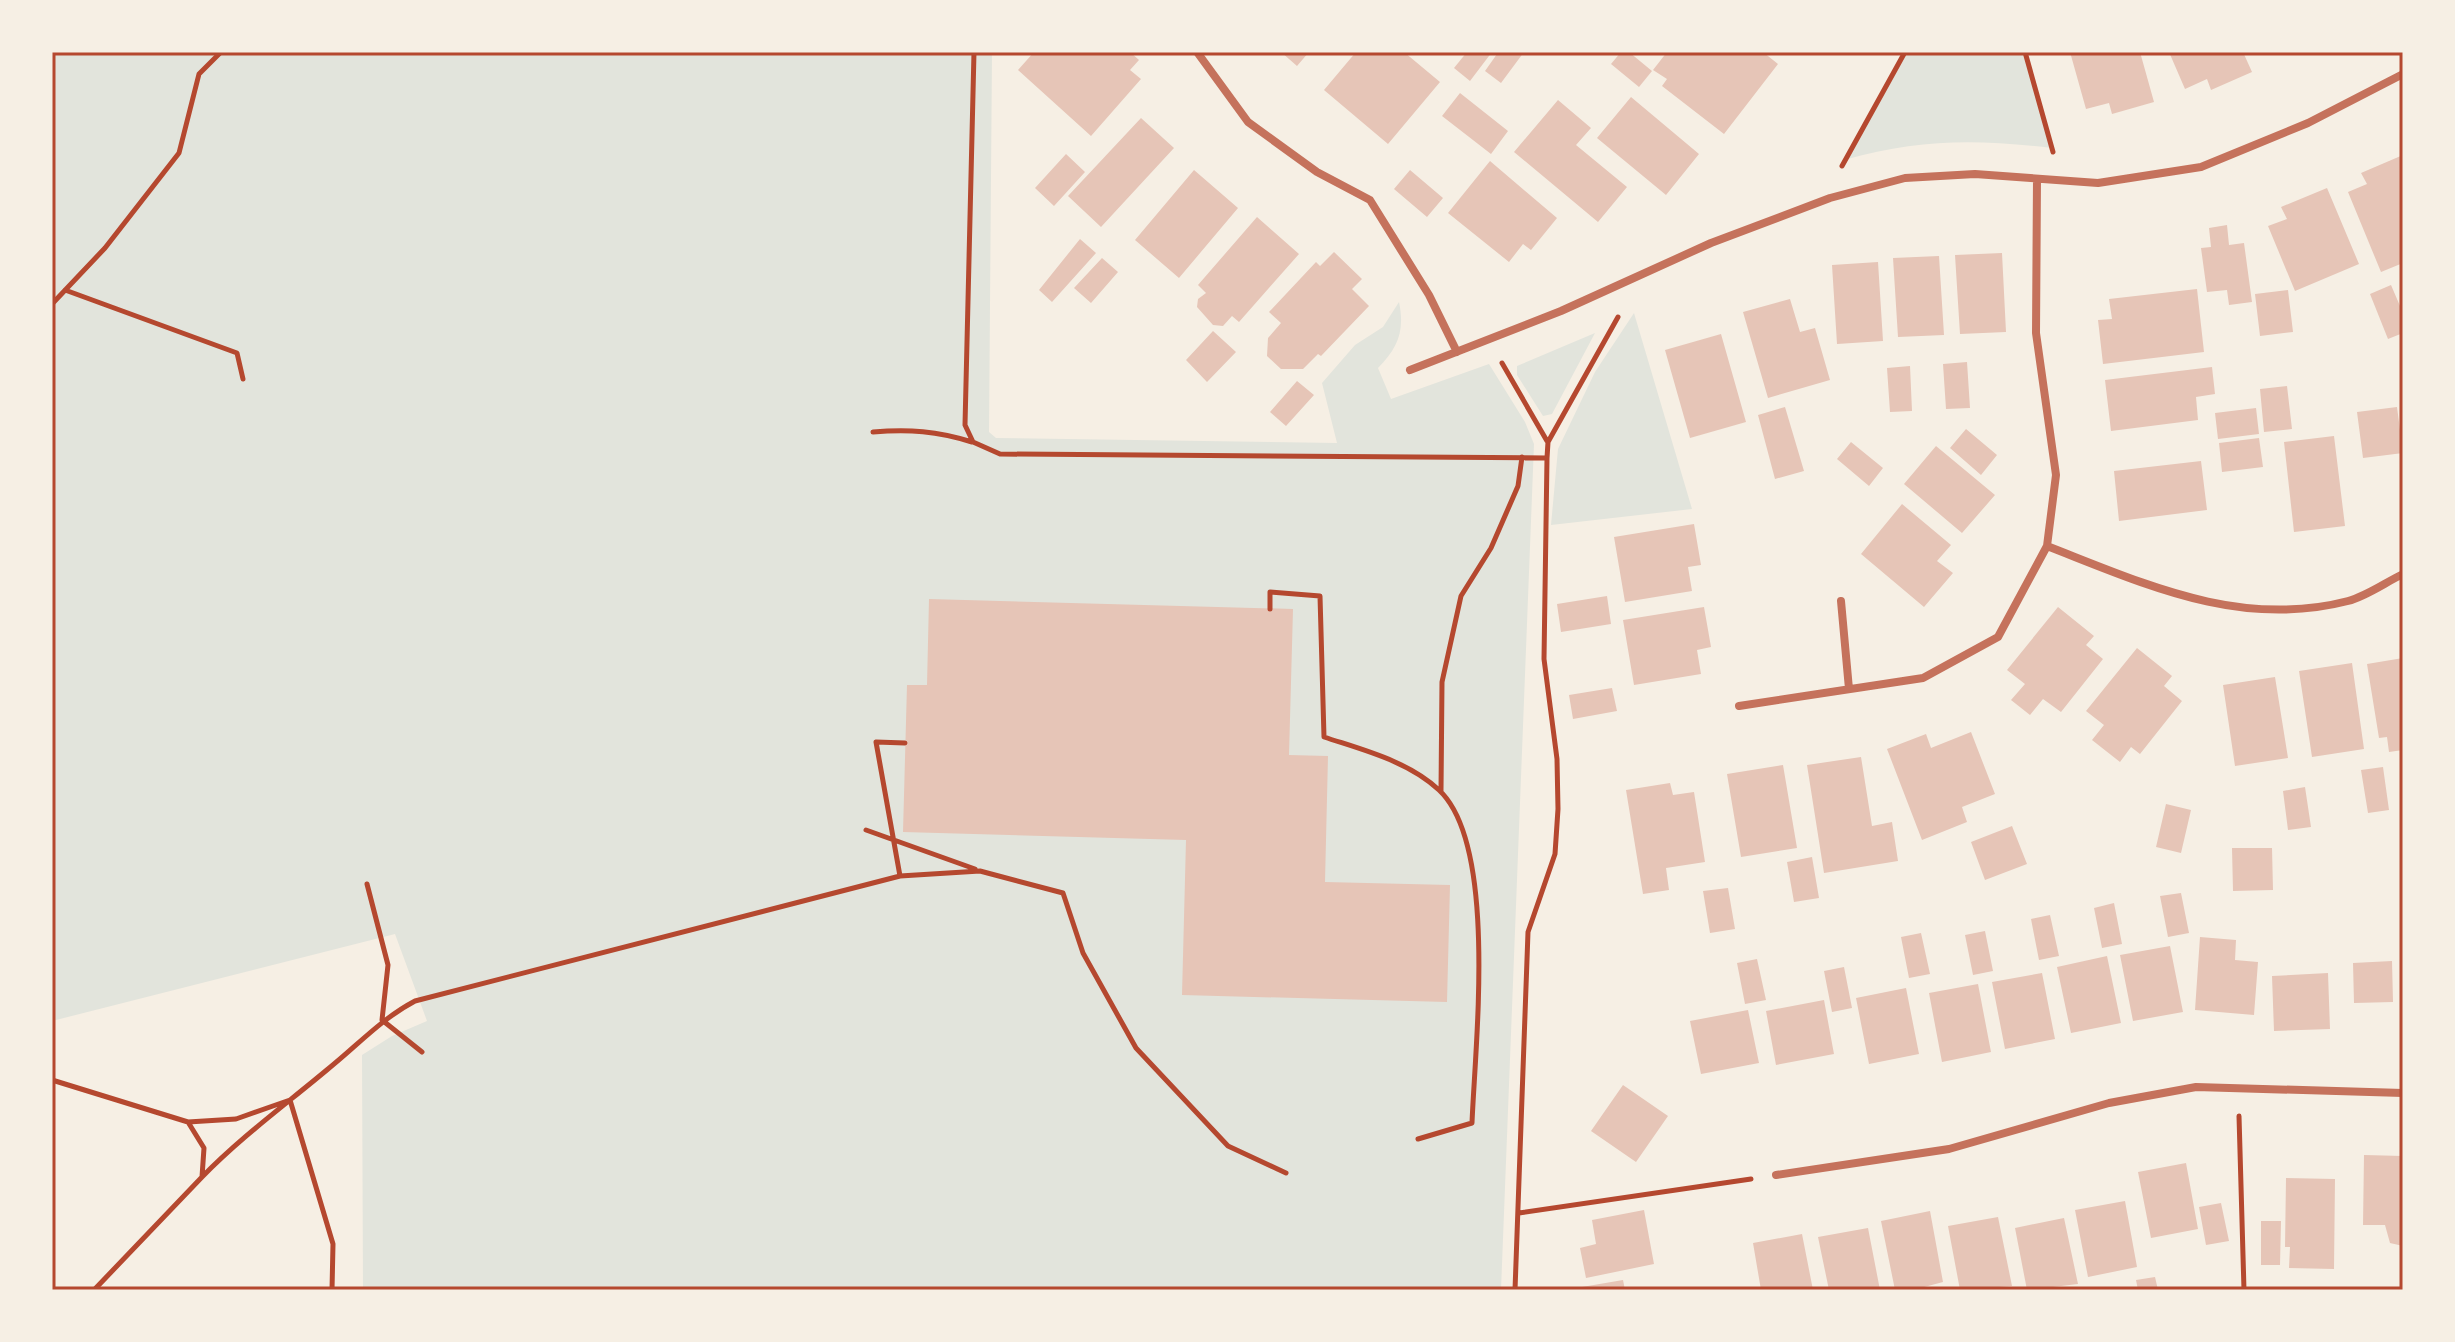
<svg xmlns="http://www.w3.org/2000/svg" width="2455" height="1342" font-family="'Fira Sans Condensed',sans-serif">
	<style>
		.green { fill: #e2e4dc }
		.building { fill: #e6c5b7 }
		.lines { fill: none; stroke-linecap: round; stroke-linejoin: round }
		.path { stroke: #b5482f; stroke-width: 5 }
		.minor { stroke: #c5725c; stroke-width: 8 }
		.neatline { fill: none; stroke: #b5482f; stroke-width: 3 }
	</style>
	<rect width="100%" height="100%" fill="#f6efe4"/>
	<path class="green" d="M 52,52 L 992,52 L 989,432 L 996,438 L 1337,443 L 1322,383 L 1355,345 L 1383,327 L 1399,302 C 1405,331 1398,348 1378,368 L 1391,399 L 1489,364 L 1525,422 L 1534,444 L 1501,1290 L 363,1290 L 362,1055 L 392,1036 L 427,1021 L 395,934 L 52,1021 Z
		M 1905,52 L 2025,52 L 2052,148 C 1974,139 1920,139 1844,160 Z
		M 1634,313 L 1692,509 L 1551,525 L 1558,449 L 1595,372 Z
		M 1595,333 L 1552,414 L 1543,416 L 1517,375 L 1517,366 Z"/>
	<path class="building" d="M 1034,52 L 1130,52 L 1139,60 L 1130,70 L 1141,79 L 1091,136 L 1018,70 Z
		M 1281,52 L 1309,52 L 1297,66 Z
		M 1356,52 L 1404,52 L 1440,82 L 1388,144 L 1324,90 Z
		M 1467,52 L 1492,52 L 1470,81 L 1454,68 Z
		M 1494,52 L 1524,52 L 1501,83 L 1485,71 L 1497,54 Z
		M 1621,52 L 1629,52 L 1652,71 L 1639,87 L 1611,64 Z
		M 1667,52 L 1763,52 L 1778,64 L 1724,134 L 1662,86 L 1667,79 L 1653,70 Z
		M 2070,52 L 2140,52 L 2154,102 L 2112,114 L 2109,103 L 2086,109 Z
		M 2169,52 L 2243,52 L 2252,72 L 2211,90 L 2207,79 L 2185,89 Z
		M 1460,93 L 1508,131 L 1491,154 L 1442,116 Z
		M 1631,97 L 1699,154 L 1666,195 L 1597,138 Z
		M 1558,100 L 1591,128 L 1576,145 L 1627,187 L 1598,222 L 1514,152 Z
		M 1141,118 L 1174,148 L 1101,227 L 1068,196 Z
		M 1066,154 L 1085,172 L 1054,206 L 1035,188 Z
		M 2403,155 L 2403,263 L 2381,272 L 2348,192 L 2367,184 L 2361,173 Z
		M 1490,161 L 1557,218 L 1531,250 L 1523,244 L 1509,262 L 1448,213 Z
		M 1194,170 L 1238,208 L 1179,278 L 1135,240 Z
		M 1410,170 L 1443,198 L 1427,217 L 1394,189 Z
		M 2327,188 L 2359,264 L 2295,291 L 2268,226 L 2287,219 L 2281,207 Z
		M 1257,217 L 1299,254 L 1239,322 L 1232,316 L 1223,326 L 1213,325 L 1197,307 L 1198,299 L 1206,293 L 1198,285 Z
		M 2227,225 L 2229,245 L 2244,243 L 2252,302 L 2229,305 L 2227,290 L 2207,292 L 2201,248 L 2211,247 L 2209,228 Z
		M 1080,239 L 1096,253 L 1052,302 L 1039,290 Z
		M 1334,252 L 1362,279 L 1352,289 L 1369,306 L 1321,356 L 1318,354 L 1303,369 L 1281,369 L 1267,356 L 1268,338 L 1281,323 L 1269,312 L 1316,262 L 1320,266 Z
		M 2002,253 L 2006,332 L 1960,334 L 1955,255 Z
		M 1939,256 L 1944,335 L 1898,337 L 1893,258 Z
		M 1102,258 L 1118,272 L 1091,303 L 1074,288 Z
		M 1878,262 L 1883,341 L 1837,344 L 1832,265 Z
		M 2391,285 L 2403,313 L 2403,333 L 2388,339 L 2370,294 Z
		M 2197,289 L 2204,352 L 2103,364 L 2098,320 L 2112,319 L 2109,299 Z
		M 2288,290 L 2293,332 L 2260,336 L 2255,294 Z
		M 1790,299 L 1800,332 L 1815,328 L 1830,380 L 1768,398 L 1743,312 Z
		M 1213,331 L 1236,352 L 1207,382 L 1186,360 Z
		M 1721,334 L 1746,422 L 1690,438 L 1665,350 Z
		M 1967,362 L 1970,408 L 1946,409 L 1943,364 Z
		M 1910,366 L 1912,411 L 1890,412 L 1887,368 Z
		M 2212,367 L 2215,394 L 2196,397 L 2198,420 L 2111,431 L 2105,380 Z
		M 1297,381 L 1314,395 L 1286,426 L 1270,412 Z
		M 2287,386 L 2292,429 L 2264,432 L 2260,389 Z
		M 1785,407 L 1804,471 L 1775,479 L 1758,415 Z
		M 2397,407 L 2403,453 L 2363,458 L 2357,412 Z
		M 2256,408 L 2259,434 L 2218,439 L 2215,413 Z
		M 1966,429 L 1997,455 L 1981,475 L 1950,448 Z
		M 2334,436 L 2345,526 L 2294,532 L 2284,442 Z
		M 2259,438 L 2263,467 L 2222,472 L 2219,443 Z
		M 1851,442 L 1883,468 L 1869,486 L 1837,459 Z
		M 1936,446 L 1995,495 L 1962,533 L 1904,484 Z
		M 2201,461 L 2207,510 L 2119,521 L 2114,471 Z
		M 1902,504 L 1951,545 L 1937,561 L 1953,573 L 1924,607 L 1861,554 Z
		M 1694,524 L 1701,565 L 1688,567 L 1692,591 L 1625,602 L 1614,537 Z
		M 1607,596 L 1611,624 L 1561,632 L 1557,604 Z
		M 929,599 L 1293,609 L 1289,755 L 1328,756 L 1325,882 L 1450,885 L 1447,1002 L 1182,995 L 1186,840 L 903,832 L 907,685 L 927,685 Z
		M 1704,607 L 1711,647 L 1697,650 L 1701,674 L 1634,685 L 1623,620 Z
		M 2058,607 L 2094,636 L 2086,645 L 2103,659 L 2061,712 L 2043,699 L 2030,715 L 2011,700 L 2025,684 L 2007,670 Z
		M 2137,648 L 2172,676 L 2164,686 L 2182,701 L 2140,754 L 2131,747 L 2120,762 L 2092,740 L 2104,725 L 2086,711 Z
		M 2403,658 L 2403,750 L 2389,752 L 2387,737 L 2379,738 L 2367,664 Z
		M 2352,663 L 2364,749 L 2312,757 L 2299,671 Z
		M 2275,677 L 2288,758 L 2235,766 L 2223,685 Z
		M 1612,688 L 1617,711 L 1573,719 L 1569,695 Z
		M 1971,732 L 1995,794 L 1962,807 L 1967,822 L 1922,840 L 1887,749 L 1926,734 L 1931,748 Z
		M 1861,757 L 1872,826 L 1892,822 L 1898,861 L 1824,873 L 1807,765 Z
		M 1783,765 L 1797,848 L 1741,857 L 1727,774 Z
		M 2383,767 L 2389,810 L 2368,813 L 2361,770 Z
		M 1670,783 L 1673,795 L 1694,792 L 1705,862 L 1666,868 L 1669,890 L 1643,894 L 1626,790 Z
		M 2305,787 L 2311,827 L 2288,830 L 2283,791 Z
		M 2166,804 L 2191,810 L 2181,853 L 2156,847 Z
		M 2012,826 L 2027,864 L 1985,880 L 1971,842 Z
		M 2232,848 L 2272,848 L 2273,890 L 2233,891 Z
		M 1812,857 L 1819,898 L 1794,902 L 1787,862 Z
		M 1728,888 L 1735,929 L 1710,933 L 1703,891 Z
		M 2181,893 L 2189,933 L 2168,937 L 2160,896 Z
		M 2114,903 L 2122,944 L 2102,948 L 2094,908 Z
		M 2050,915 L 2059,956 L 2039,960 L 2031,919 Z
		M 1985,931 L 1993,971 L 1973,975 L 1965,935 Z
		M 1921,933 L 1930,974 L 1909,978 L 1901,937 Z
		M 2200,937 L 2236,940 L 2235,960 L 2258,962 L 2254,1015 L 2195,1010 Z
		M 2170,946 L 2183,1012 L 2133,1021 L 2120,955 Z
		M 2107,956 L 2121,1023 L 2071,1033 L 2057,967 Z
		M 1757,959 L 1766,1000 L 1745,1004 L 1737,963 Z
		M 2392,961 L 2393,1002 L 2354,1003 L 2353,963 Z
		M 1844,967 L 1852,1008 L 1832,1012 L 1824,971 Z
		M 2042,973 L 2055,1039 L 2005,1049 L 1992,982 Z
		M 2328,973 L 2330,1029 L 2274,1031 L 2272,976 Z
		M 1978,984 L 1991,1052 L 1942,1062 L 1929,993 Z
		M 1906,988 L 1919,1054 L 1869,1064 L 1856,998 Z
		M 1824,1000 L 1834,1054 L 1776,1065 L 1766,1011 Z
		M 1748,1010 L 1759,1063 L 1701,1074 L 1690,1021 Z
		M 1623,1085 L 1668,1116 L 1636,1162 L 1591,1131 Z
		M 2364,1155 L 2403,1156 L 2403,1246 L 2390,1243 L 2385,1225 L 2363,1225 Z
		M 2186,1163 L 2198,1229 L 2151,1238 L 2138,1172 Z
		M 2286,1178 L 2335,1179 L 2334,1269 L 2289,1268 L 2290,1247 L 2285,1247 Z
		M 2125,1201 L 2137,1267 L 2088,1277 L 2075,1210 Z
		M 2221,1203 L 2229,1241 L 2206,1245 L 2199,1207 Z
		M 1644,1210 L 1654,1264 L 1586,1278 L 1580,1248 L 1596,1244 L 1592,1220 Z
		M 1930,1211 L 1943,1282 L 1913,1290 L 1895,1290 L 1881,1221 Z
		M 1998,1217 L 2012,1286 L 1960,1290 L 1948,1226 Z
		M 2064,1218 L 2078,1284 L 2027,1290 L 2015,1228 Z
		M 2261,1221 L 2281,1221 L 2280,1265 L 2261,1265 Z
		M 1868,1228 L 1880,1290 L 1829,1290 L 1818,1237 Z
		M 1802,1234 L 1813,1290 L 1761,1290 L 1753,1243 Z
		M 2155,1277 L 2158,1290 L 2138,1290 L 2136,1280 Z
		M 1623,1280 L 1625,1290 L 1583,1290 L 1582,1287 Z"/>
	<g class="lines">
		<path class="path" d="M 974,52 L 965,425 L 973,442 L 1000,454 L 1547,458 L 1544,659 L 1557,759 L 1558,809 L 1555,854 L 1528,932 L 1515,1290
			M 2025,52 L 2053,152
			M 1842,166 L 1905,52
			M 65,290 L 237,353 L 243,379
			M 52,304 L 105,248 L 179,153 L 199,74 L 221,52
			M 1502,363 L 1547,441
			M 873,432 C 909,429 937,431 972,442
			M 1547,458 L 1548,442 L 1618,317
			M 1270,609 L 1270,592 L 1320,596 L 1324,737 C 1363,750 1408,761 1439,790 C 1498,845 1475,1045 1472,1123 L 1418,1139
			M 1441,791 L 1442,682 L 1461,596 L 1491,548 L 1518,486 L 1522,457
			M 866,830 L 975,869
			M 900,876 L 876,742 L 905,743
			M 367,884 L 388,965 L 382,1020 L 422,1052
			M 52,1080 L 188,1122 L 204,1148 L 202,1177 L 94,1290
			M 2239,1116 L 2244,1290
			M 188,1122 L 236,1119 L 290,1100 L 333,1244 L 332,1290
			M 202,1177 C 241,1137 285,1105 328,1069 C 358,1045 381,1019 415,1001 L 900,876 L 980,871 L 1063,893 L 1083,953 L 1136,1048 L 1228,1146 L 1286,1173
			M 1519,1213 L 1751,1179"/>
		<path class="minor" d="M 1197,52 L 1248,122 L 1317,172 L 1370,200 L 1429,295 L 1457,352
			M 1410,370 L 1561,311 L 1711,243 L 1830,198 L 1905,178 L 1975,174 L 2098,183 L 2201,167 L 2308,123 L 2403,74
			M 2047,546 C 2145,584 2240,629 2348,601 C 2367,596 2386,582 2403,574
			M 1841,601 L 1849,689
			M 1739,706 L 1923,678 L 1998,637 L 2047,546 L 2056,475 L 2036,333 L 2037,179
			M 1776,1175 L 1949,1149 L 2109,1103 L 2196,1087 L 2403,1093"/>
	</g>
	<rect width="2455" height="1342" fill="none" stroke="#f6efe4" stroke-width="108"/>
	<rect x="54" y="54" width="2347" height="1234" class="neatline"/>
</svg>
